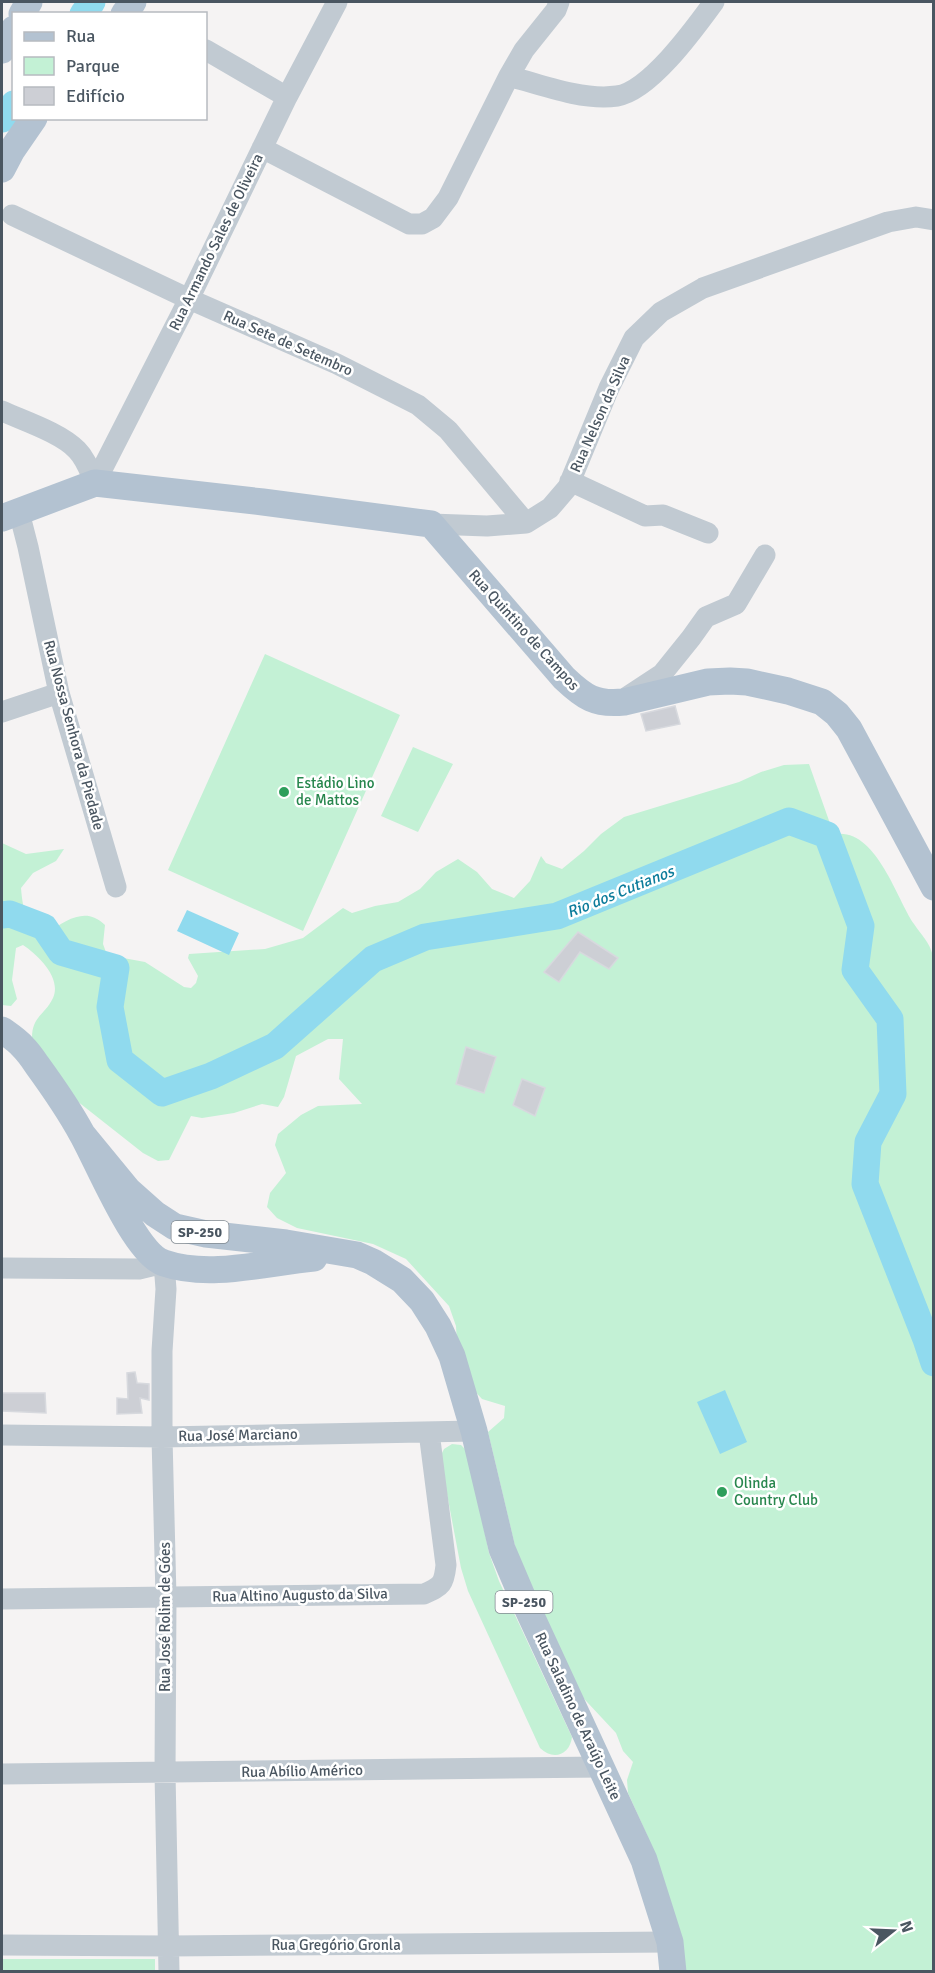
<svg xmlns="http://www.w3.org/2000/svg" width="935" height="1973" font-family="Signika,sans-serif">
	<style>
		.green { fill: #c3f1d5 }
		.water { fill: #90daee }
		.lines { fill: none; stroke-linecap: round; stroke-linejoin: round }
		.river { stroke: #90daee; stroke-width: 27 }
		.building { fill: #cdcfd5; stroke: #d7d9de; stroke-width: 1.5 }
		.minor { stroke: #c1cad2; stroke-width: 21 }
		.major { stroke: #b3c2d1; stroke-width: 27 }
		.leisure-dot { fill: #2e9e5b; stroke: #fff; stroke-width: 2 }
		.labels { text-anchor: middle; stroke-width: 5; stroke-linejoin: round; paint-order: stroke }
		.shield { fill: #fff; stroke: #808990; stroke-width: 1.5 }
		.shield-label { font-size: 14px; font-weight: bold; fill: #4a5661 }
		.street-label { font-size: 15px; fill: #4a5661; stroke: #fff }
		.leisure-label { font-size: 15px; fill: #27864d; stroke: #fff; text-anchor: start }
		.water-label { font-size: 16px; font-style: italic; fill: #0c7c9b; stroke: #fff }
	</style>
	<rect width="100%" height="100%" fill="#f5f3f3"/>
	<path class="green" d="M 265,654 L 400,715 L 303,931 L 168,870 Z
		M 413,747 L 453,764 L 418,832 L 381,816 Z
		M 809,764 L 833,832 L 835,834 C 876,828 896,897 914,924 C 922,936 929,941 933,956 L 933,1971 L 687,1972 L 684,1968 L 647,1835 L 628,1793 L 627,1780 L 633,1762 L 623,1751 L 616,1733 L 573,1687 L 537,1639 L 488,1432 L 504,1418 L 505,1406 L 482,1399 L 472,1388 L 458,1363 L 456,1326 L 449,1306 L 406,1259 L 373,1244 L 297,1228 L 277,1218 L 267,1207 L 270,1193 L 286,1173 L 275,1145 L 278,1134 L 301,1115 L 318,1106 L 362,1104 L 339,1079 L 343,1039 L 328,1039 L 296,1056 L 284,1097 L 278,1107 L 262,1104 L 234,1113 L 202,1118 L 191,1116 L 169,1160 L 158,1161 L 143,1153 L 77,1101 L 32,1038 C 32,1016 45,1015 53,998 C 62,978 38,955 23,945 L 16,948 L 12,980 L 17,999 L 11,1006 L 2,1005 L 2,843 L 26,854 L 64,849 L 56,861 L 33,873 L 21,888 C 23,911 25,923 48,932 C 67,920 86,906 105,925 L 103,944 L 107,955 L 145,962 L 184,987 L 191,988 L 196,983 L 198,976 L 188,958 L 189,954 L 265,949 L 303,938 L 343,908 L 352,913 L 375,906 L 398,902 L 420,889 L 436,872 L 458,859 L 477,872 L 492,889 L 514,898 L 530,881 L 541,856 L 546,863 L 562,869 L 584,851 L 601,834 L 624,817 L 739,782 L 761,772 L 784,765 Z
		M 452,1444 L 461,1445 L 468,1452 L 489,1553 L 499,1581 L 572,1737 C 570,1755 553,1761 540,1748 L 468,1591 L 461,1568 L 440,1457 L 444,1449 Z
		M 2,1959 L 155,1959 L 155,1971 L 2,1971 Z"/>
	<path class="water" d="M 187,910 L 239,933 L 229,955 L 177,931 Z
		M 725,1390 L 747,1442 L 720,1454 L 697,1402 Z"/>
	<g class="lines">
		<path class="river" d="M 83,14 L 92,2
			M 2,119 L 14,104
			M 2,915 L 10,914 L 44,927 L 61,952 L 116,968 L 110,1007 L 120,1060 L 162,1093 L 211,1076 L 275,1046 L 373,959 L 425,937 L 557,916 L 789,821 L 827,835 L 861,926 L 855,970 L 890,1019 L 893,1094 L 868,1142 L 865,1184 L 926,1339 L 934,1363"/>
	</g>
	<path class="building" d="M 675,706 L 680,724 L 646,731 L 641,714 Z
		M 578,932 L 618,958 L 609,969 L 580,952 L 559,982 L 544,972 Z
		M 466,1047 L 496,1057 L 484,1093 L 456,1084 Z
		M 522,1079 L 545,1088 L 535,1116 L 513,1105 Z
		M 135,1372 L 137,1383 L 149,1384 L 149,1400 L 140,1398 L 142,1413 L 117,1414 L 117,1398 L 128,1399 L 127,1373 Z
		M 2,1393 L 45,1393 L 46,1413 L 2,1411 Z"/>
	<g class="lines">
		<path class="minor" d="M 206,50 L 287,97
			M 509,76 C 541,85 584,101 617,96 C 650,91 695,28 714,2
			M 262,148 L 409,224 L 422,224 L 433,218 L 448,198 L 509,76 L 524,50 L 556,10 L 559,2
			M 12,215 L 189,299 L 337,364 L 418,405 L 448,430 L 526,523
			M 2,411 C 24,421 61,433 77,450 C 86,459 90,472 95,483
			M 570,481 L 645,516 L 663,515 L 708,533
			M 95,483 L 189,299 L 287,97 L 337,2
			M 19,512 L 28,547 L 59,693 L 116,887
			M 431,524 L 487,526 L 526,523 L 550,508 L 568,487 L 609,388 L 634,338 L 661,312 L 703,288 L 888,222 L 916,217 L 934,220
			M 627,697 L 662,674 L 691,638 L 706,617 L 736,604 L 765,555
			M 2,712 L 59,693
			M 2,1268 L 139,1269 L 164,1263 L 166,1289 L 162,1351 L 162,1437 L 166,1597 L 165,1773 L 169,1972
			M 2,1435 L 162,1437 L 474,1431
			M 2,1599 L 424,1594 C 442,1586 444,1584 446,1565 L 429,1432
			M 2,1774 L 602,1767
			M 2,1945 L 169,1946 L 670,1942"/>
		<path class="major" d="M 22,14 L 29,2
			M 124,14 L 133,2
			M 2,50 L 14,29
			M 2,169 L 12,150 L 34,118
			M 2,518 L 95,483 L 263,502 L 431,524 L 564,678 C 584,697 595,705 624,702 L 708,682 L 730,681 L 747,682 L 788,691 L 822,702 L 837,714 L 849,729 L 934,887
			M 2,1030 C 9,1035 17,1040 23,1047 C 28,1052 33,1059 37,1065 C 53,1087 69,1110 82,1134 C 98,1162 135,1254 164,1263 C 210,1279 268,1262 314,1258
			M 82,1134 L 128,1190 L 155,1214 L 175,1227 L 206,1234 L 286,1243 L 357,1255 L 373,1262 L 402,1280 L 422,1301 L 438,1326 L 452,1356 L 474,1431 L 502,1549 L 525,1603 L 644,1860 L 670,1942 L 673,1972"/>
	</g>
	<g class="leisure-dot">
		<circle cx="284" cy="792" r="6"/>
		<circle cx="722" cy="1492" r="6"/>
	</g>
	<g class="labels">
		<g class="shield">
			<rect x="171.5" y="1221" width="57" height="22" rx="4.5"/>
			<rect x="495.5" y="1591" width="57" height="22" rx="4.5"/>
		</g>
		<g class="shield-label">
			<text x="200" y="1237">SP-250</text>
			<text x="524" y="1607">SP-250</text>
		</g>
		<g class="street-label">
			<text transform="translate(216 242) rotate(-64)" y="5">Rua Armando Sales de Oliveira</text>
			<text transform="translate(288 343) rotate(24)" y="5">Rua Sete de Setembro</text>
			<text transform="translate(600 414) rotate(-66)" y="5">Rua Nelson da Silva</text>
			<text transform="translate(524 630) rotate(48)" y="5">Rua Quintino de Campos</text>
			<text transform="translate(74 735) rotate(75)" y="5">Rua Nossa Senhora da Piedade</text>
			<text transform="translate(238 1435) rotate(-1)" y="5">Rua José Marciano</text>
			<text transform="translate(300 1595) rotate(-1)" y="5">Rua Altino Augusto da Silva</text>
			<text transform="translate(165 1617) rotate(-90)" y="5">Rua José Rolim de Góes</text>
			<text transform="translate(578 1716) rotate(65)" y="5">Rua Saladino de Araújo Leite</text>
			<text transform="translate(302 1771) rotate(-1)" y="5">Rua Abílio Américo</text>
			<text x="336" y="1950">Rua Gregório Gronla</text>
		</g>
		<g class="leisure-label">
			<text x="296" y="788">Estádio Lino<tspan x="296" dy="17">de Mattos</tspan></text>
			<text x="734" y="1488">Olinda<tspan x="734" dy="17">Country Club</tspan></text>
		</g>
		<g class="water-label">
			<text transform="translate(620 891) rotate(-22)" y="6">Rio dos Cutianos</text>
		</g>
	</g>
	<rect width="935" height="1973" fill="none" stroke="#4a5661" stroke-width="6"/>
	<rect x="12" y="12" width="195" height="108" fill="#ffffff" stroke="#b7bbc0" stroke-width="1.5"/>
	<rect x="24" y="32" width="30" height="9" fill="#b3c2d1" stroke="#b7bbc0" stroke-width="1.5"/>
	<text x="66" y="42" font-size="18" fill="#4a5661">Rua</text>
	<rect x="24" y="57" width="30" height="18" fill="#c3f1d5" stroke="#b7bbc0" stroke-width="1.5"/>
	<text x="66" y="72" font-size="18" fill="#4a5661">Parque</text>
	<rect x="24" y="87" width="30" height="18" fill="#cdcfd5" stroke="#b7bbc0" stroke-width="1.5"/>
	<text x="66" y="102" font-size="18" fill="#4a5661">Edifício</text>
	<g transform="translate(893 1931) rotate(72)" stroke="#ffffff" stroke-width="4.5" paint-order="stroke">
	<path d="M0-4.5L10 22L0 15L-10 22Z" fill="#4a5661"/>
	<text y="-9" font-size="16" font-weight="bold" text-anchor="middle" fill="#4a5661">N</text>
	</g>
</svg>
